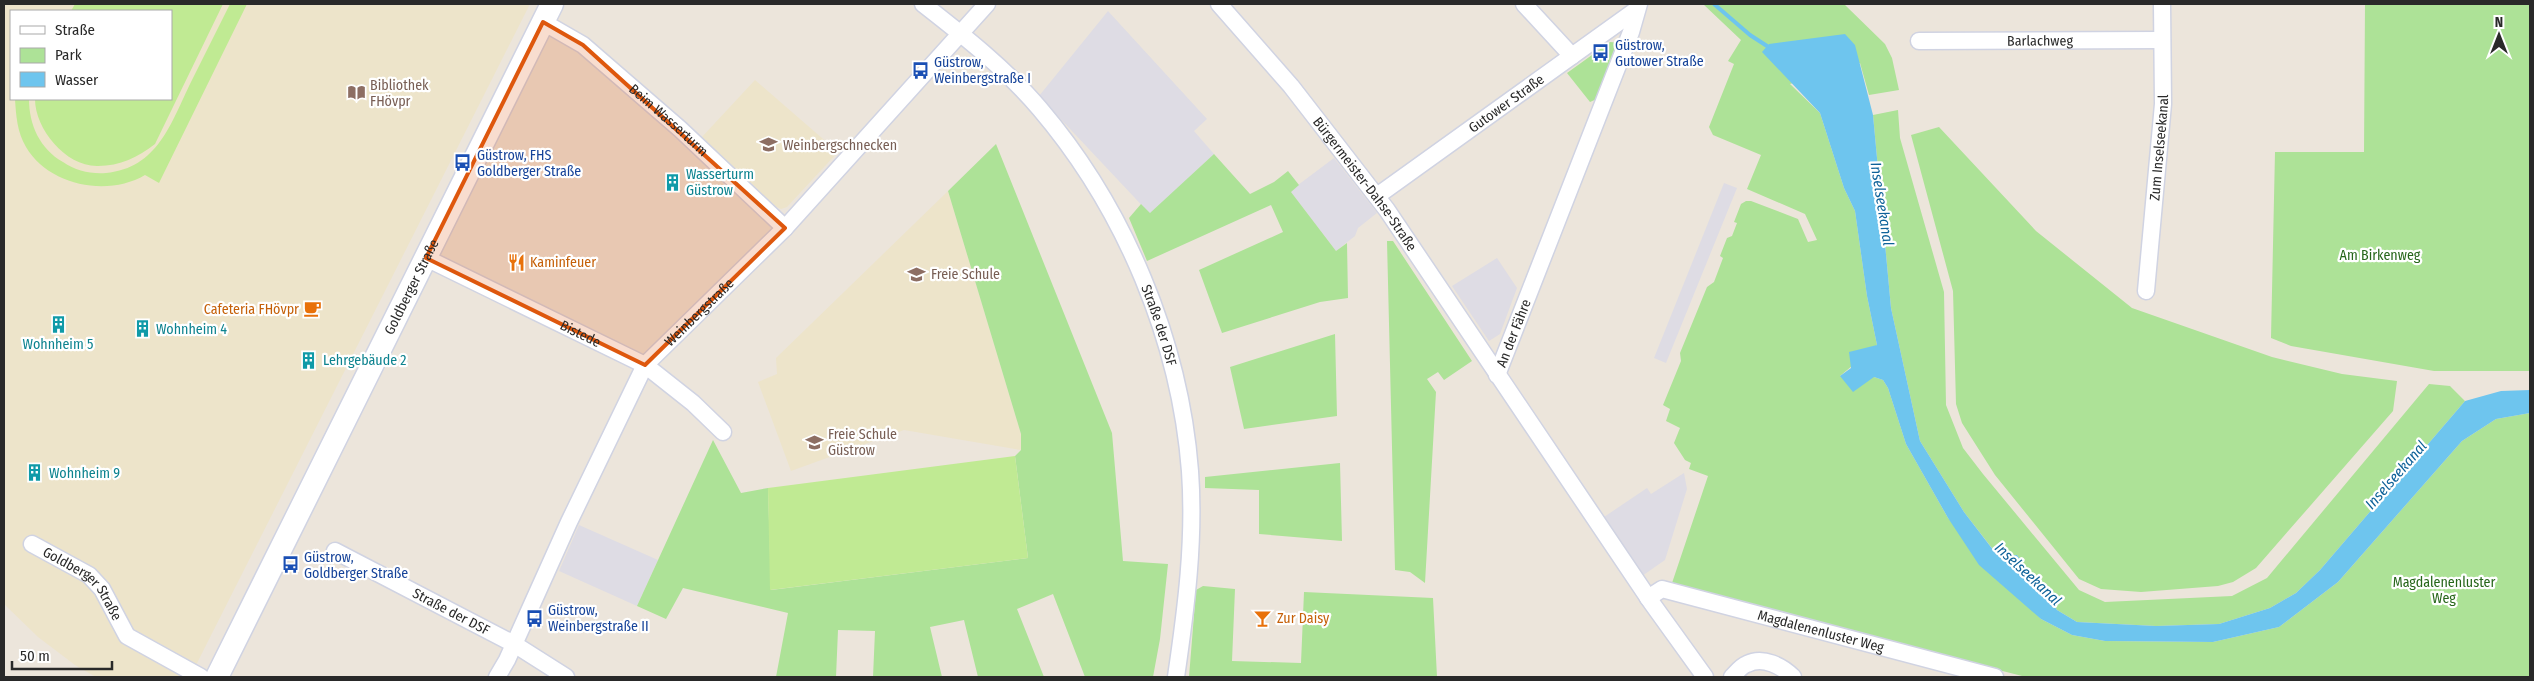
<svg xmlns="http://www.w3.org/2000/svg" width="2534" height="681" font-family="'Fira Sans Condensed',sans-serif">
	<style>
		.industrial { fill: #dedce4 }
		.education { fill: #ede4ca; fill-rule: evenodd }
		.green { fill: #ade297 }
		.pitch { fill: #c0ea93 }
		.water { fill: #6ec5ee }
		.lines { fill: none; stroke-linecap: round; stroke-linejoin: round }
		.stream { stroke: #6ec5ee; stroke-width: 4 }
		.street-casing { stroke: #d0d3e2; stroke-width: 19 }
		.secondary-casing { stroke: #d0d3e2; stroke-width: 25 }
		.street { stroke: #fff; stroke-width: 16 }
		.secondary { stroke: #fff; stroke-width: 22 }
		.marked { fill: #de570d; fill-opacity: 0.2; stroke: #de570d; stroke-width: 4; stroke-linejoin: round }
		.labels { text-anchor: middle; stroke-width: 4.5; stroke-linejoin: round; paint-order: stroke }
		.street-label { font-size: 14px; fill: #292929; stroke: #fff }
		.transit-label { font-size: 14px; fill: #164399; stroke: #fff; text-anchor: start }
		.education-label { font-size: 14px; fill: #785e54; stroke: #fff; text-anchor: start }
		.culture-label { font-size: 14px; fill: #0d838f; stroke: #fff; text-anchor: start }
		.park-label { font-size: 14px; fill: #26661a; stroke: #fff }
		.food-label { font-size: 14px; fill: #c56008; stroke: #fff; text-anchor: start }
		.water-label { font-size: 15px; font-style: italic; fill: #0e6299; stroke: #fff }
	</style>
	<rect width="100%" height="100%" fill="#ece5db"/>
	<path class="industrial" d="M 1108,11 L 1207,119 L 1194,131 L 1214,154 L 1150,214 L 1039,96 Z
		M 1334,158 L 1377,213 L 1358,228 L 1355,236 L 1336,251 L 1290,191 Z
		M 1724,183 L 1737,188 L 1666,363 L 1654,358 Z
		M 1497,258 L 1517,288 L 1500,334 L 1489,341 L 1452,286 Z
		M 1684,473 L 1687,489 L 1665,560 L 1642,576 L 1604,517 L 1647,488 L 1651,494 Z
		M 579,525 L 658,560 L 637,606 L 559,571 Z"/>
	<path class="education" d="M 4,4 L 530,4 L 190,677 L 96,677 L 75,665 L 38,637 L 4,604 ZM 11,11 L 171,11 L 171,99 L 11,99 Z
		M 755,80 L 838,152 L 787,207 L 781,209 L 774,206 L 701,138 Z
		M 948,191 L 1021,434 L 1021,450 L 904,430 L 791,471 L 758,382 L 777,374 L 776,358 Z"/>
	<path class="green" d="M 1703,4 L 1844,4 L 1885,44 L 1892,58 L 1899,90 L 1869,95 L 1860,63 L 1790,84 L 1820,113 L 1844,188 L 1855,211 L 1867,296 L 1877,345 L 1840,376 L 1874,377 L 1883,380 L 1888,388 L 1906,444 L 1948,518 L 2041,619 L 2072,635 L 2105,641 L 2213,642 L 2279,627 L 2338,582 L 2462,441 L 2496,419 L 2530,413 L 2530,677 L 2026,677 L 1671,586 L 1708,476 L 1689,469 L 1691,463 L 1685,460 L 1674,443 L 1680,428 L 1666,421 L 1670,409 L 1663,405 L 1681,361 L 1680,353 L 1707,287 L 1714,282 L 1723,258 L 1720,256 L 1727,238 L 1732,236 L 1737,223 L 1734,222 L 1741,204 L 1746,201 L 1751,201 L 1798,219 L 1808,242 L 1817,240 L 1805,214 L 1747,189 L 1761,155 L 1713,135 L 1709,127 L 1734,64 L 1728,61 L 1741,40 Z
		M 2365,4 L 2530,4 L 2530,371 L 2434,371 L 2291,346 L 2271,338 L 2275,152 L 2364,152 Z
		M 1610,42 L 1621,43 L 1599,98 L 1590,102 L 1567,73 Z
		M 1898,110 L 1900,138 L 1944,292 L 1946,405 L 1963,448 L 1983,474 L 2079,590 L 2105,602 L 2232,596 L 2267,578 L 2429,384 L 2450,386 L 2465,401 L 2320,570 L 2296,593 L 2270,608 L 2219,624 L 2156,626 L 2077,622 L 2057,610 L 2017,555 L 1998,556 L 1964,512 L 1920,441 L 1891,308 L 1873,115 Z
		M 1939,127 L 2036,231 L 2132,308 L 2272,357 L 2342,374 L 2397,381 L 2393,411 L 2256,568 L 2233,582 L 2218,586 L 2141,592 L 2101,589 L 2079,579 L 1995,475 L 1962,423 L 1956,404 L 1953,291 L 1911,135 Z
		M 996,144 L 1112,433 L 1123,561 L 1168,564 L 1160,639 L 1153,677 L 1085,677 L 1053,594 L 1017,609 L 1044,677 L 978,677 L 964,620 L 930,627 L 942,677 L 873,677 L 875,631 L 838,630 L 836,677 L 776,677 L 788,613 L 683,588 L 666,619 L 637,606 L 713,440 L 741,493 L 768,488 L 771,590 L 1028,558 L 1015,456 L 1021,450 L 1021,434 L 948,191 Z
		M 1214,154 L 1250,194 L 1274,182 L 1288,171 L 1299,185 L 1291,192 L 1336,251 L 1347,243 L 1348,298 L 1320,302 L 1222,333 L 1199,270 L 1283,232 L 1271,205 L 1147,261 L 1129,218 L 1141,204 L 1150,213 Z
		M 1387,241 L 1393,241 L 1472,361 L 1444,380 L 1438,372 L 1427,379 L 1436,392 L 1425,583 L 1410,572 L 1395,570 Z
		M 1335,334 L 1337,416 L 1244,429 L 1230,367 Z
		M 1340,463 L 1342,541 L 1259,534 L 1259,490 L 1205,488 L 1205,477 Z
		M 1203,586 L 1235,589 L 1232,661 L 1301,663 L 1304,592 L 1433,598 L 1437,677 L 1189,677 L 1196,590 Z"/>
	<path class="pitch" d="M 75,4 L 223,4 L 155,144 C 138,157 120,166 98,166 C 66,167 35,129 35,99 L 171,99 L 171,11 L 71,11 Z
		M 230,4 L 247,4 L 159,183 L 145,175 C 108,197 49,186 26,147 C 17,132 16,115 15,99 L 29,99 C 29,125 40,149 63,162 C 76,171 90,174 106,173 C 158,168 171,123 191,82 C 204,56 217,30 230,4 Z
		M 1015,456 L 1028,558 L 770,590 L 768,488 Z"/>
	<path class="water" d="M 1845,34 L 1855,45 L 1873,115 L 1891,308 L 1920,441 L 1964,512 L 1997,555 L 2017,555 L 2057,610 L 2077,622 L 2156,626 L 2219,624 L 2270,608 L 2296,593 L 2320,570 L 2465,401 L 2501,391 L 2530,390 L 2530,413 L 2496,419 L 2462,441 L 2338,582 L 2279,627 L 2213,642 L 2105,641 L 2072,635 L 2041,619 L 1979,565 L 1948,518 L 1906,444 L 1888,388 L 1883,380 L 1874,377 L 1853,392 L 1840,376 L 1851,368 L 1849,352 L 1877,345 L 1867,296 L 1855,211 L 1844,188 L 1820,113 L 1762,52 L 1769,44 Z"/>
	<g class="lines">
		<path class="stream" d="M 1714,4 L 1750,35 L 1767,46"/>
		<defs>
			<g id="street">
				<path id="s1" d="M 923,4 C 964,36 1006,69 1040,109 C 1125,209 1180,341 1190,471 C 1195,540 1186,609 1176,677"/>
				<path id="s2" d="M 1219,4 L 1291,86 L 1387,210 L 1651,602 L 1705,677"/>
				<path d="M 1524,4 L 1572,56"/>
				<path id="s3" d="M 543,22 L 583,45 L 680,129 L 785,228"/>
				<path id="s4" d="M 1919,41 L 2162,40"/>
				<path id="s5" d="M 1377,196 L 1636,10"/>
				<path id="s6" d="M 426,258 L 645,365 L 693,403 L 723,432"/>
				<path id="s7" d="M 2146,291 L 2163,104 L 2162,4"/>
				<path id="s8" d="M 1497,375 L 1631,32 L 1639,4"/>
				<path id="s9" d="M 32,544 L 89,575 L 102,589 L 127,636 L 201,677"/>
				<path id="s10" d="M 335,551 L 514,644 L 566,677"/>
				<path id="s11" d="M 1648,598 L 1662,589 L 1995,677"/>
				<path id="s12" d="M 497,677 L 507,660 L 569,522 L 645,365 L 785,228 L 987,4"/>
				<path d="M 1732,677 C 1736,673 1741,666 1747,664 C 1763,656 1782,666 1793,677"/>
			</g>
			<g id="secondary">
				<path id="s13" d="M 217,677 L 552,4"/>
			</g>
		</defs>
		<use href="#street" class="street-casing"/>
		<use href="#secondary" class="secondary-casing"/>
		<use href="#street" class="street"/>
		<use href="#secondary" class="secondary"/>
	</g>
	<path class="marked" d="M 543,22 L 583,45 L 785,228 L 645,365 L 426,258 Z"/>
	<defs>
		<symbol id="bus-bare" viewBox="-9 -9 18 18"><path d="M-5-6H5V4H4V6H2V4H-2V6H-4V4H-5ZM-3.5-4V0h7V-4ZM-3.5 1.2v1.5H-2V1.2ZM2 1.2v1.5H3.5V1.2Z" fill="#1a4fb4" stroke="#fff" stroke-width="2.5" paint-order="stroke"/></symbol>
		<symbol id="library-bare" viewBox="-9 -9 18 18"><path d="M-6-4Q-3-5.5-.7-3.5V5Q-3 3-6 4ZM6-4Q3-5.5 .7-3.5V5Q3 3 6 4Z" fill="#8d6e63" stroke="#fff" stroke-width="2.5" paint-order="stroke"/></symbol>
		<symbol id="school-bare" viewBox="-9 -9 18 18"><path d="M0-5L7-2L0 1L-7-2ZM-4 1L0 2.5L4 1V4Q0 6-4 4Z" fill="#8d6e63" stroke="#fff" stroke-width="2.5" paint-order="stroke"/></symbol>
		<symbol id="building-bare" viewBox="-9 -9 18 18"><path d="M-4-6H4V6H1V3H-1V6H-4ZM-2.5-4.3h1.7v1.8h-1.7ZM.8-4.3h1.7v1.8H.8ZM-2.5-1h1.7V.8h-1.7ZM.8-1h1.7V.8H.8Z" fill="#0f9aa8" stroke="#fff" stroke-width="2.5" paint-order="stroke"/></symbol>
		<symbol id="restaurant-bare" viewBox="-9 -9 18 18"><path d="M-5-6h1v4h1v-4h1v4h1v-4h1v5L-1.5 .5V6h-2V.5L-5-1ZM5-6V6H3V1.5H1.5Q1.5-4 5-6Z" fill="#e8710a" stroke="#fff" stroke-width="2.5" paint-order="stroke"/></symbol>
		<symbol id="cafe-bare" viewBox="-9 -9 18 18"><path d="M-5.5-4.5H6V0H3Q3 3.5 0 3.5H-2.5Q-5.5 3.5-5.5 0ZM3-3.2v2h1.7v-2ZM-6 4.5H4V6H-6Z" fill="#e8710a" stroke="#fff" stroke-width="2.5" paint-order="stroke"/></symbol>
		<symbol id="bar-bare" viewBox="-9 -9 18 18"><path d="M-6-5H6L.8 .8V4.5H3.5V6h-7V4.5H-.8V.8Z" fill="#e8710a" stroke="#fff" stroke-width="2.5" paint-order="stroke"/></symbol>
	</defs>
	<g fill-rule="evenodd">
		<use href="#bus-bare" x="1588" y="40" width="25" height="25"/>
		<use href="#bus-bare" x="908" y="58" width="25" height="25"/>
		<use href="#library-bare" x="344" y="80" width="25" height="25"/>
		<use href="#school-bare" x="756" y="132" width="25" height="25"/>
		<use href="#bus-bare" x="450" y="150" width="25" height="25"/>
		<use href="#building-bare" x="660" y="170" width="25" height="25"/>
		<use href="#restaurant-bare" x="504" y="250" width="25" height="25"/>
		<use href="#school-bare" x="904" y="262" width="25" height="25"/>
		<use href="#cafe-bare" x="300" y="296" width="25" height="25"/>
		<use href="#building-bare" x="46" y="312" width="25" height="25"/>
		<use href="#building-bare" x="130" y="316" width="25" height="25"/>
		<use href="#building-bare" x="296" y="348" width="25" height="25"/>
		<use href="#school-bare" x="802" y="430" width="25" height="25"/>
		<use href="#building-bare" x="22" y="460" width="25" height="25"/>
		<use href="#bus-bare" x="278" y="552" width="25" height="25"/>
		<use href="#bus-bare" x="522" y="606" width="25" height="25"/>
		<use href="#bar-bare" x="1250" y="606" width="25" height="25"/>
	</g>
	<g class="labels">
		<g class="street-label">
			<text dy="5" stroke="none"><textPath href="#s4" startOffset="121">Barlachweg</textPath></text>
			<text dy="5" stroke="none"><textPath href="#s5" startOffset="159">Gutower Straße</textPath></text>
			<text dy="5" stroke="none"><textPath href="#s3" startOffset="160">Beim Wasserturm</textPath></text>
			<text dy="5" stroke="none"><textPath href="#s7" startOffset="144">Zum Inselseekanal</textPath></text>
			<text dy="5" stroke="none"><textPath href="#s2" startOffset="232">Bürgermeister-Dahse-Straße</textPath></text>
			<text dy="5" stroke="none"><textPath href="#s13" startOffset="436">Goldberger Straße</textPath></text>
			<text dy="5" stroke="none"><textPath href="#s12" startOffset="421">Weinbergstraße</textPath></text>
			<text dy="5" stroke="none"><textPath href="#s1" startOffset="406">Straße der DSF</textPath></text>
			<text dy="5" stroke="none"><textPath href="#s8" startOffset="45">An der Fähre</textPath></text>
			<text dy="5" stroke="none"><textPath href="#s6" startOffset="172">Bistede</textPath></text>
			<text dy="5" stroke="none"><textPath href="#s9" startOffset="66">Goldberger Straße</textPath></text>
			<text dy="5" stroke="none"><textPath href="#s10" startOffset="131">Straße der DSF</textPath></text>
			<text dy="5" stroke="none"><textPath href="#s11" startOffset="181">Magdalenenluster Weg</textPath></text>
		</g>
		<g class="transit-label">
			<text x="1615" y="50">Güstrow,<tspan x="1615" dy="16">Gutower Straße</tspan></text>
			<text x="934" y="67">Güstrow,<tspan x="934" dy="16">Weinbergstraße I</tspan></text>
			<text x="477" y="160">Güstrow, FHS<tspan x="477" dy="16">Goldberger Straße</tspan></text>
			<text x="304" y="562">Güstrow,<tspan x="304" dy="16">Goldberger Straße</tspan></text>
			<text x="548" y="615">Güstrow,<tspan x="548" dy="16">Weinbergstraße II</tspan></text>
		</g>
		<g class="education-label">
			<text x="370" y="90">Bibliothek<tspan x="370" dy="16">FHövpr</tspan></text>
			<text x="783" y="150">Weinbergschnecken</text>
			<text x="931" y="279">Freie Schule</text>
			<text x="828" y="439">Freie Schule<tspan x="828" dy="16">Güstrow</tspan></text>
		</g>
		<g class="culture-label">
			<text x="686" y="179">Wasserturm<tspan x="686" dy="16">Güstrow</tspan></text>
			<text x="156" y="334">Wohnheim 4</text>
			<text x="58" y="349" text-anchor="middle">Wohnheim 5</text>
			<text x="323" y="365">Lehrgebäude 2</text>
			<text x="49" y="478">Wohnheim 9</text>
		</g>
		<g class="park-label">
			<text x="2380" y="260">Am Birkenweg</text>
			<text x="2444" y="587">Magdalenenluster<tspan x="2444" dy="16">Weg</tspan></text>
		</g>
		<g class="food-label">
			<text x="530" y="267">Kaminfeuer</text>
			<text x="299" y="314" text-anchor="end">Cafeteria FHövpr</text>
			<text x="1277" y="623">Zur Daisy</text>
		</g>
		<g class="water-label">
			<text transform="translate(1882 204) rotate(81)" y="5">Inselseekanal</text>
			<text transform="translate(2396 475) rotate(-49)" y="5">Inselseekanal</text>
			<text transform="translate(2028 574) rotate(43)" y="5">Inselseekanal</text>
		</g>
	</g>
	<rect width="2534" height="681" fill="none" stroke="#292929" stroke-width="10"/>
	<rect x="10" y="10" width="162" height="90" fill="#ffffff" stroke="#a9a9a9"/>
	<rect x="20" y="26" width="25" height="8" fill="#ffffff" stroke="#a9a9a9"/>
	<text x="55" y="35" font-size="15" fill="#292929">Straße</text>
	<rect x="20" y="48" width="25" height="15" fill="#ade297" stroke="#a9a9a9"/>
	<text x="55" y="60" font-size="15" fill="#292929">Park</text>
	<rect x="20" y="72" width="25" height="15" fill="#6ec5ee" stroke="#a9a9a9"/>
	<text x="55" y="85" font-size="15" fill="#292929">Wasser</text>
	<g transform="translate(2499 35)" stroke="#ffffff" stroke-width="4" paint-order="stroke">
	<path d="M0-4L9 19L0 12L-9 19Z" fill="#292929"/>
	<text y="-8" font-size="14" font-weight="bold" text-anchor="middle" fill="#292929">N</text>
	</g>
	<path d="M12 661v8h100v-8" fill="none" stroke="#292929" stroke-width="2.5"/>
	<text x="20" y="661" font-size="15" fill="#292929" stroke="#ffffff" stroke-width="4" paint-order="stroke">50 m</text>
</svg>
